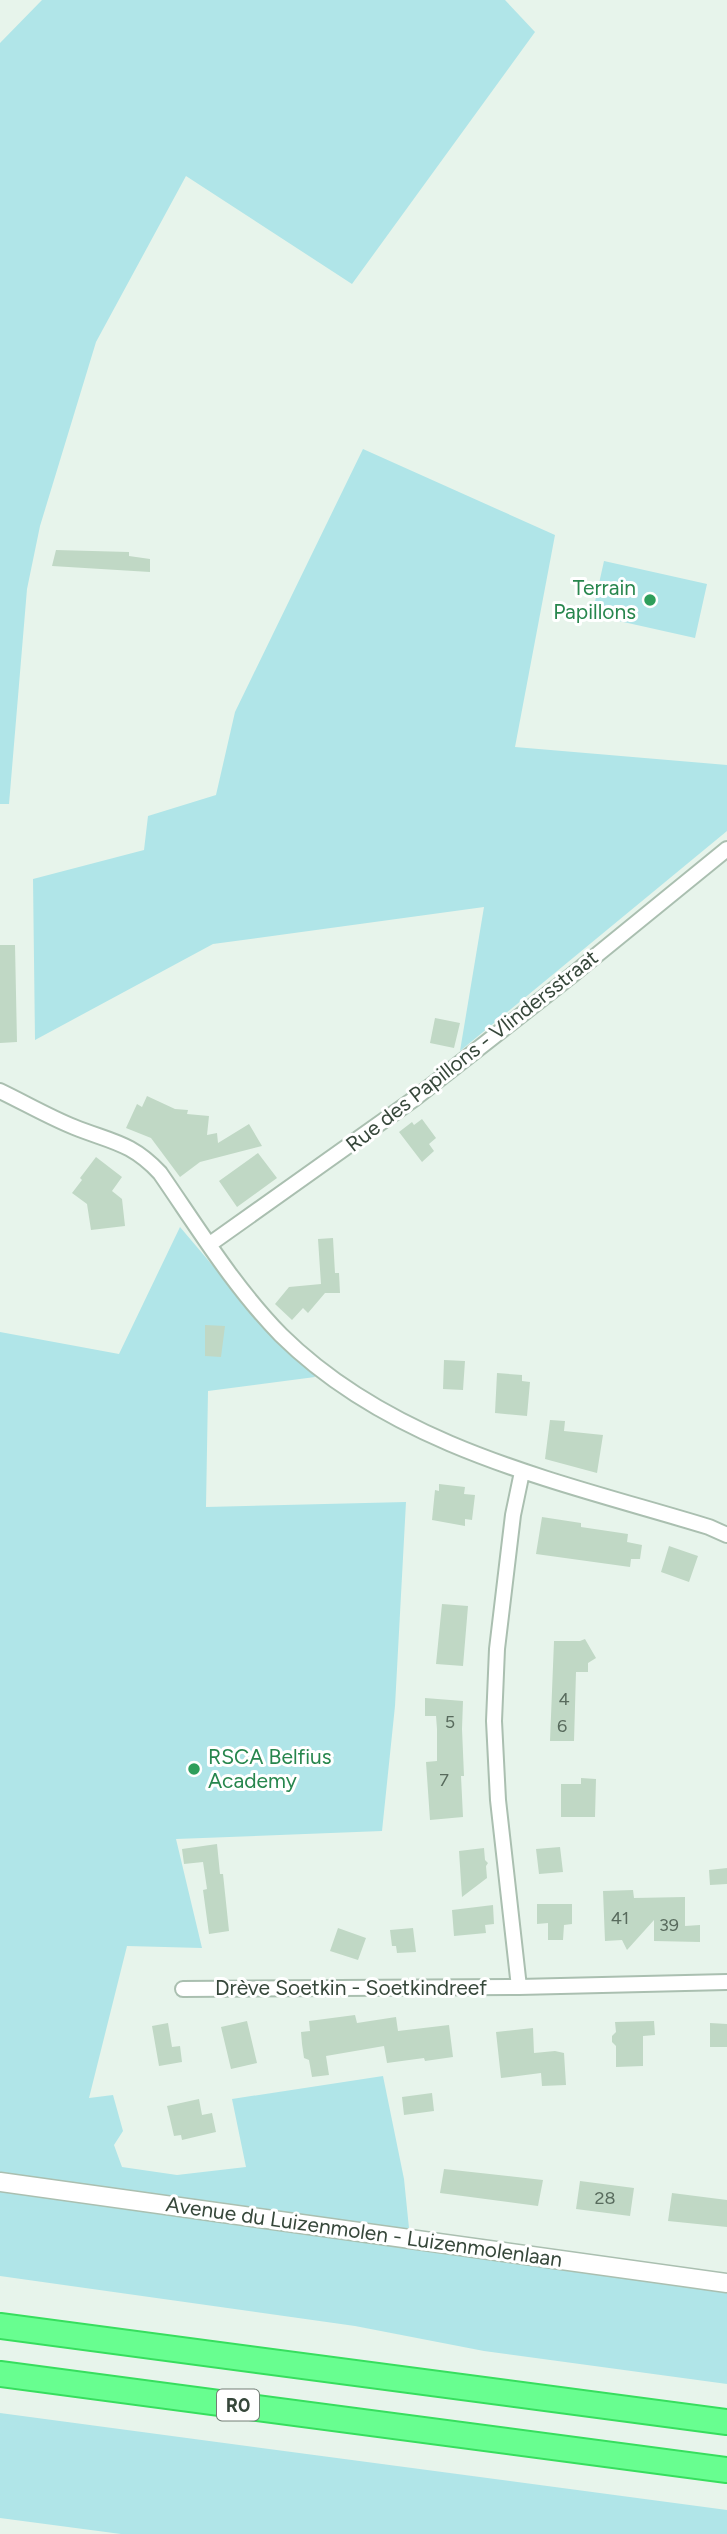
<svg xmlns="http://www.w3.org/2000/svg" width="727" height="2534" font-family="Figtree,sans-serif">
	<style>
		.green { fill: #b0e5e8 }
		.building { fill: #c0d8c5 }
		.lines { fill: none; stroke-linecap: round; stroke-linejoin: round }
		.minor-casing { stroke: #aabfb0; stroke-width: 18 }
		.tertiary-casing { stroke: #aabfb0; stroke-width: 21 }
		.motorway-casing { stroke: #37de5e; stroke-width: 28 }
		.minor { stroke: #fff; stroke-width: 14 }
		.tertiary { stroke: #fff; stroke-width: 18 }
		.motorway { stroke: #68fe90; stroke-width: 24 }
		.leisure-dot { fill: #2e9e5b; stroke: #fff; stroke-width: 2.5 }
		.labels { text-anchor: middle; stroke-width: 6; stroke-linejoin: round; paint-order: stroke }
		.number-label { font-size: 18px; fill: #586b5d }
		.shield { fill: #fff; stroke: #727e75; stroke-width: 2 }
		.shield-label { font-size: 19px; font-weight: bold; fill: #36473a }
		.leisure-label { font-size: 21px; fill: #27864d; stroke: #fff; text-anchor: end }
		.street-label { font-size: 21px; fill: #36473a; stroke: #fff }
	</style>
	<rect width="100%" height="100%" fill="#e7f4eb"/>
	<path class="green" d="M 42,0 L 505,0 L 535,32 L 352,284 L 186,176 L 96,342 L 40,526 L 27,589 L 9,804 L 0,804 L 0,43 Z
		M 363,449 L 555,535 L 515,747 L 727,765 L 727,831 L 460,1051 L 484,907 L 213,944 L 35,1040 L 33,879 L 144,850 L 148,816 L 216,795 L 235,712 Z
		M 604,561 L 707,584 L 695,638 L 592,615 Z
		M 180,1227 L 263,1325 L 312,1369 L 315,1377 L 208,1391 L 206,1507 L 406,1502 L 395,1706 L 382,1831 L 176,1839 L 202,1948 L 127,1946 L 89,2098 L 113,2095 L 123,2131 L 114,2145 L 122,2167 L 177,2175 L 246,2167 L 232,2099 L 383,2076 L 404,2179 L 411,2248 L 727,2288 L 727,2384 L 484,2351 L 355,2326 L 0,2276 L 0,1332 L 119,1354 Z
		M 0,2413 L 727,2510 L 727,2534 L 121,2534 L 0,2518 Z"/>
	<path class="building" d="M 56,550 L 129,552 L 129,556 L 150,559 L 150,572 L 52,566 Z
		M 0,945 L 15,945 L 17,1042 L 0,1043 Z
		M 435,1018 L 460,1023 L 454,1048 L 430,1043 Z
		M 147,1096 L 175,1109 L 188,1110 L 187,1114 L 209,1116 L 207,1135 L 217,1133 L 218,1143 L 249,1124 L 262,1146 L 200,1162 L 180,1177 L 151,1138 L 126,1128 L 137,1104 L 142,1107 Z
		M 422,1119 L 436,1138 L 429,1144 L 434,1151 L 422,1162 L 399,1132 L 412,1122 L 414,1125 Z
		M 258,1153 L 277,1178 L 237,1207 L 219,1181 Z
		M 96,1157 L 122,1177 L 112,1191 L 122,1199 L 125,1226 L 91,1230 L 87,1204 L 72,1193 L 82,1180 L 80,1178 Z
		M 333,1238 L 335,1273 L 339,1273 L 340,1293 L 325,1293 L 308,1313 L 303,1308 L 292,1320 L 275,1304 L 289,1287 L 321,1284 L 318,1239 Z
		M 205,1325 L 225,1326 L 221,1357 L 205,1356 Z
		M 444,1360 L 465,1361 L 463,1390 L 443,1389 Z
		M 497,1373 L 522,1375 L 522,1381 L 530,1382 L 527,1416 L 495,1413 Z
		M 550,1420 L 565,1421 L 564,1431 L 603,1435 L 597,1473 L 545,1459 Z
		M 439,1484 L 465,1487 L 464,1494 L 475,1495 L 472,1520 L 465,1519 L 465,1526 L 432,1520 L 435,1490 L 439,1491 Z
		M 542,1517 L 581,1523 L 581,1527 L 628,1534 L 627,1542 L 642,1545 L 640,1559 L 631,1559 L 630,1567 L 536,1554 Z
		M 669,1546 L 698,1556 L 689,1582 L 661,1572 Z
		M 442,1604 L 468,1606 L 463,1666 L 436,1664 Z
		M 585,1639 L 596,1658 L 588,1663 L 588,1672 L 576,1672 L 574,1741 L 550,1741 L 554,1641 L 580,1641 Z
		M 425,1698 L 463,1701 L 462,1729 L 464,1776 L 461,1776 L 463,1817 L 430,1820 L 426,1762 L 437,1761 L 437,1729 L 436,1716 L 425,1716 Z
		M 581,1778 L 596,1779 L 595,1817 L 561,1817 L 561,1784 L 581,1784 Z
		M 217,1844 L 220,1874 L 223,1874 L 229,1931 L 209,1934 L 203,1890 L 207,1889 L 203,1862 L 184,1864 L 182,1849 Z
		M 560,1847 L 563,1872 L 539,1874 L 536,1849 Z
		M 484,1848 L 485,1860 L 488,1863 L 486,1866 L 487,1878 L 462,1897 L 459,1851 Z
		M 727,1868 L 727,1884 L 710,1885 L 709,1870 Z
		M 633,1890 L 634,1898 L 685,1897 L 685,1926 L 700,1925 L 700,1942 L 654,1941 L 654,1920 L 627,1950 L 622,1940 L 605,1941 L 603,1891 Z
		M 537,1904 L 572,1904 L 572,1924 L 564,1925 L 563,1940 L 548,1940 L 548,1923 L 537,1924 Z
		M 493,1905 L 494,1924 L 485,1925 L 486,1933 L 454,1936 L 452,1910 Z
		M 338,1928 L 366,1938 L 358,1960 L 330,1951 Z
		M 413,1928 L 416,1952 L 397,1953 L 396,1946 L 392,1946 L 390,1930 Z
		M 355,2015 L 357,2023 L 396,2017 L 398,2031 L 449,2025 L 453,2057 L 425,2061 L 424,2058 L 387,2063 L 384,2046 L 326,2056 L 329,2075 L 312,2077 L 309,2060 L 304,2058 L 302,2044 L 301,2032 L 310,2031 L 309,2021 Z
		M 247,2021 L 257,2063 L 231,2069 L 221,2027 Z
		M 654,2021 L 655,2035 L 643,2036 L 643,2066 L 616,2067 L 616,2046 L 612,2042 L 612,2036 L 616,2032 L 615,2022 Z
		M 168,2023 L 172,2047 L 180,2046 L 182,2062 L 159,2066 L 152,2026 Z
		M 710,2023 L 727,2024 L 727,2047 L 710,2047 Z
		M 533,2028 L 534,2053 L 555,2051 L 564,2053 L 566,2085 L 542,2086 L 541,2073 L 501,2078 L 496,2032 Z
		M 432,2093 L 434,2111 L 404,2115 L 402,2097 Z
		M 199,2099 L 202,2115 L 212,2113 L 216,2132 L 182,2140 L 181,2135 L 174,2136 L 167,2106 Z
		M 444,2169 L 543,2180 L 538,2206 L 440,2193 Z
		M 580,2181 L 634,2188 L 630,2216 L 576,2209 Z
		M 672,2193 L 727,2200 L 727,2227 L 668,2221 Z"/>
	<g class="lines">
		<defs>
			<path id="minor" d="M 0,1091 C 25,1103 49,1117 74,1127 C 111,1142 131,1142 160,1173 C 198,1228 234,1287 281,1335 C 395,1448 561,1482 709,1527 L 727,1535
				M 210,1244 L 414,1099 L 571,976 L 727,849
				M 519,1987 L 498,1800 L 494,1721 L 497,1649 L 513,1515 L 522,1472
				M 183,1989 L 519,1987 L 727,1982"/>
			<path id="tertiary" d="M 0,2182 L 727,2283"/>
			<path id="motorway" d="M 0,2326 L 727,2422
				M 0,2374 L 727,2470"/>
		</defs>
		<use href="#minor" class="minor-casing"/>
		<use href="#tertiary" class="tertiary-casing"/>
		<use href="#motorway" class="motorway-casing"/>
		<use href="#minor" class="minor"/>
		<use href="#tertiary" class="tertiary"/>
		<use href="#motorway" class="motorway"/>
	</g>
	<g class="leisure-dot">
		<circle cx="650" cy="600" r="7"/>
		<circle cx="194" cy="1769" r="7"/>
	</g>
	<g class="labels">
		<g class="number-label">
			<text x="564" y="1705">4</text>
			<text x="450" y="1728">5</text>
			<text x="562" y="1732">6</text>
			<text x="444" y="1786">7</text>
			<text x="620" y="1924">41</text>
			<text x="669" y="1931">39</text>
			<text x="605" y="2204">28</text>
		</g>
		<rect class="shield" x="217" y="2389.5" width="42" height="31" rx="5"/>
		<g class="shield-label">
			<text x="238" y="2412">R0</text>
		</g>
		<g class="leisure-label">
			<text x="636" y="595">Terrain<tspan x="636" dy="24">Papillons</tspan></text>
			<text x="208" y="1764" text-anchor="start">RSCA Belfius<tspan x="208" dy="24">Academy</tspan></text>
		</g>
		<g class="street-label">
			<text transform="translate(472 1051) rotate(-38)" y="7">Rue des Papillons - Vlindersstraat</text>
			<text x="351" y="1995">Drève Soetkin - Soetkindreef</text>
			<text transform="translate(364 2232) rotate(8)" y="7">Avenue du Luizenmolen - Luizenmolenlaan</text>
		</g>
	</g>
</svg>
